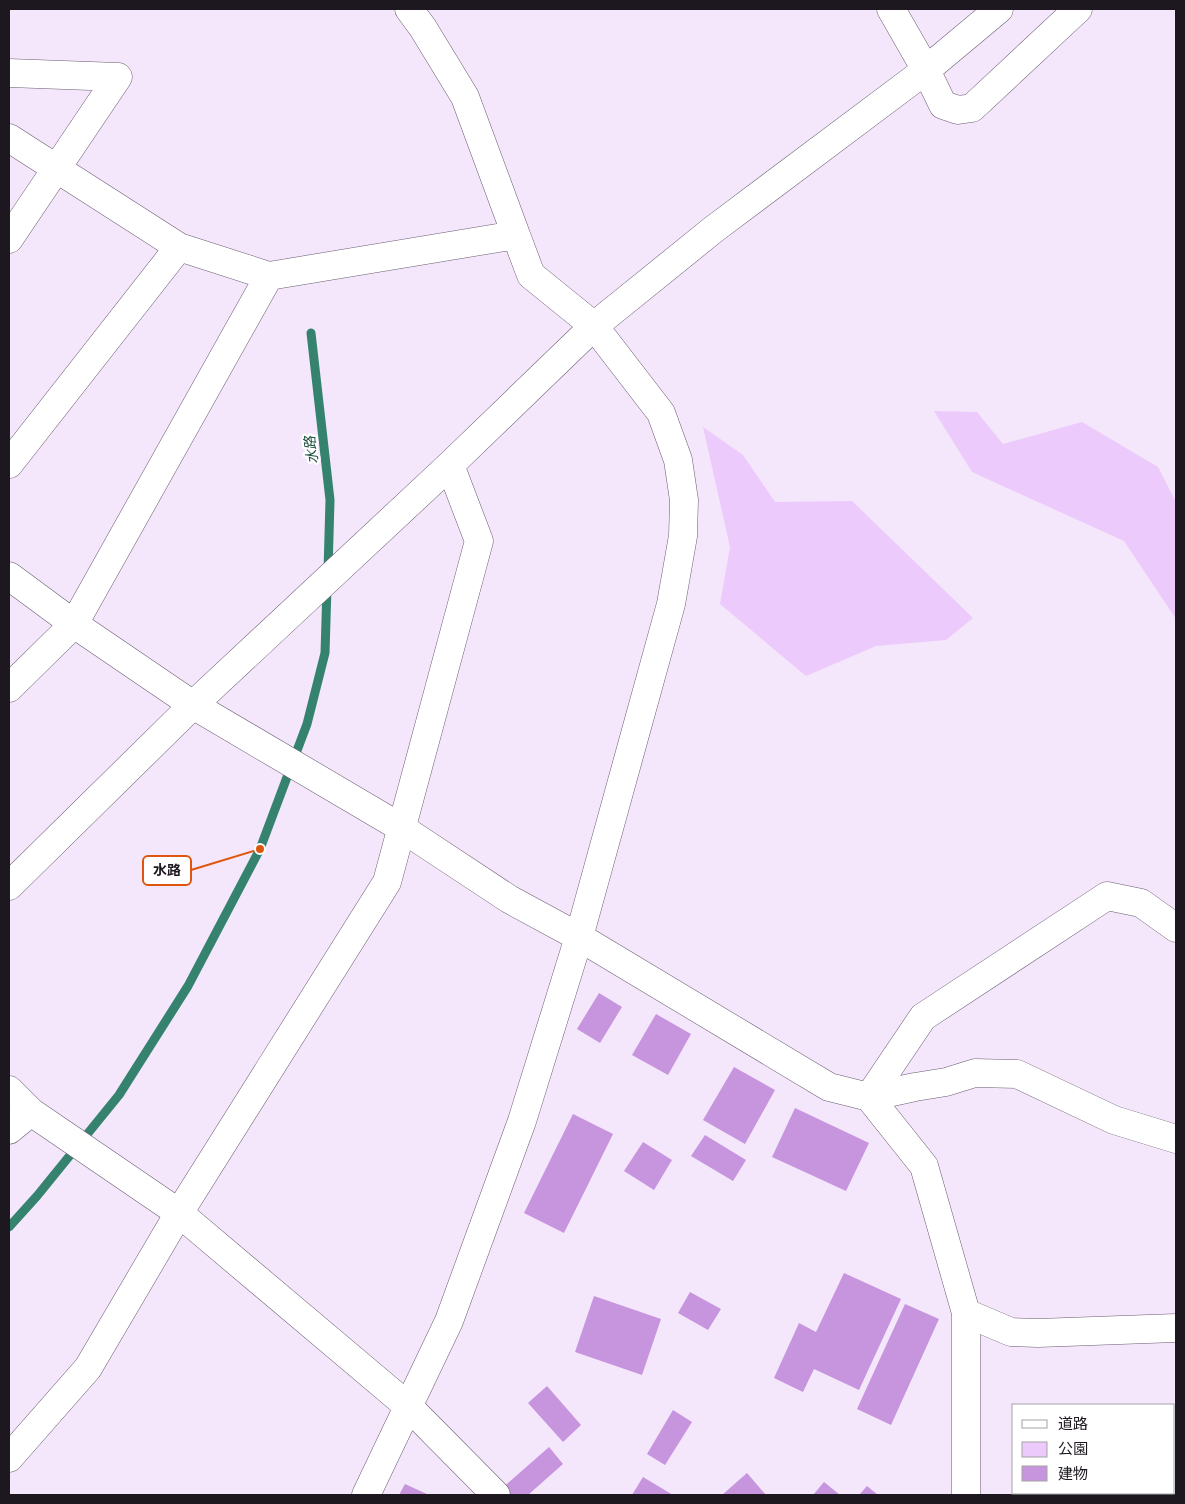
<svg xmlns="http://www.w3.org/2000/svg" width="1185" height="1504" font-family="Overpass,'Noto Sans JP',sans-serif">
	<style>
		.green { fill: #eccafc }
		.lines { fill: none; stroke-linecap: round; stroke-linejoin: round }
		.stream { stroke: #35836e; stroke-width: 9 }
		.building { fill: #c795de }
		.minor-casing { stroke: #6a5d70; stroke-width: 29 }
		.minor { stroke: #fff; stroke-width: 28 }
		.labels { text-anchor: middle; stroke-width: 4.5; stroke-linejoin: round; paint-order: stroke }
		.water-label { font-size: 14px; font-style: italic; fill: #1d4c3d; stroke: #fff }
		.leader { fill: none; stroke: #de560d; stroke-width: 2 }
		.callout-dot { fill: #de560d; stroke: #fff; stroke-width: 2 }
		.callout { fill: #fff; stroke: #de560d; stroke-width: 2 }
		.callout-label { font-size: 14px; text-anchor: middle; font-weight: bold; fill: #1d181f }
	</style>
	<rect width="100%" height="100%" fill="#f4e6fb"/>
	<path class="green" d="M 934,411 L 977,412 L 1003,444 L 1082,422 L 1158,467 L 1176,502 L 1176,619 L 1124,541 L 972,472 Z
		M 703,427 L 743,455 L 775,502 L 852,501 L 973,618 L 946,640 L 876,646 L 806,676 L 720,604 L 730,547 Z"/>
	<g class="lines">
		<path class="stream" d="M 311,333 L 330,500 L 328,571
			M 9,1227 L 37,1196 L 119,1095 L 188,986 L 260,849 L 307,724 L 325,653 L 327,587"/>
	</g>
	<path class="building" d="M 599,993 L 622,1007 L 600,1043 L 577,1029 Z
		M 656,1014 L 691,1034 L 668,1075 L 632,1055 Z
		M 734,1067 L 775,1090 L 745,1144 L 703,1120 Z
		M 795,1108 L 869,1143 L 846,1191 L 772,1157 Z
		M 573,1114 L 613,1134 L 564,1233 L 524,1213 Z
		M 705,1135 L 746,1160 L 733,1181 L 691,1156 Z
		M 643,1142 L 672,1160 L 654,1190 L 624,1171 Z
		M 844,1273 L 901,1299 L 859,1390 L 814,1369 L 803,1392 L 774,1378 L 799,1323 L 816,1332 Z
		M 690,1292 L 721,1309 L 708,1330 L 678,1313 Z
		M 594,1296 L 661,1319 L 642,1375 L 575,1352 Z
		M 905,1304 L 939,1319 L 891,1425 L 857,1409 Z
		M 547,1386 L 581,1425 L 563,1442 L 528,1403 Z
		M 673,1410 L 692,1422 L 665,1465 L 647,1454 Z
		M 549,1447 L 563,1464 L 528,1495 L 504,1495 L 500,1490 Z
		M 747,1473 L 766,1495 L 722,1495 Z
		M 643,1477 L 673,1495 L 632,1495 Z
		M 824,1482 L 840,1495 L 813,1495 Z
		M 405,1484 L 429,1495 L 399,1495 Z
		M 867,1486 L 878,1495 L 859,1495 Z"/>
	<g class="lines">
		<defs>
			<path id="minor" d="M 409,9 L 423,28 L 465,97 L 516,235
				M 891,9 L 926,70 L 943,105 L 958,110 L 972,108 L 1078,9
				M 9,73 L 118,77 L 9,239
				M 9,138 L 179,247 L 269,276 L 516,235 L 531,275 L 594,326 L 661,413 L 678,460 L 684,500 L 683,536 L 671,604 L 579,937 L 522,1121 L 449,1321 L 366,1495
				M 9,464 L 179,247
				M 9,576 L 74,624 L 193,705 L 400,827 L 509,899 L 579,937 L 829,1087 L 869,1097 L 924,1166 L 966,1313 L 1011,1332 L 1038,1333 L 1176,1328
				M 9,688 L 74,624 L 269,276
				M 9,886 L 193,705 L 450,465 L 594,326 L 714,229 L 926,70 L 999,9
				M 9,1090 L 31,1112 L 179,1213 L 409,1407 L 496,1495
				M 869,1097 L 923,1017 L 1107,896 L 1141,903 L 1176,928
				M 869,1097 L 915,1087 L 946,1082 L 975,1073 L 1017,1074 L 1114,1120 L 1176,1139
				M 9,1130 L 31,1112
				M 9,1458 L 88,1368 L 179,1213 L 387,882 L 479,541 L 450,465
				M 966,1495 L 966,1313"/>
		</defs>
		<use href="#minor" class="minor-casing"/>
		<use href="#minor" class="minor"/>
	</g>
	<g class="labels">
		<g class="water-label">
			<text transform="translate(311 450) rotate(-97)" y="5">水路</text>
		</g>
	</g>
	<path class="leader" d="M260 849L191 870"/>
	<circle class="callout-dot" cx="260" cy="849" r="5"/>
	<rect class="callout" x="143" y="856" width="48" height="29" rx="5"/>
	<g class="callout-label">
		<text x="167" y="875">水路</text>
	</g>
	<rect width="1185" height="1504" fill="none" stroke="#1d181f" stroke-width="20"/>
	<rect x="1012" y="1404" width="162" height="90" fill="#ffffff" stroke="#a5a3a5"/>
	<rect x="1022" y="1420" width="25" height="8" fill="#ffffff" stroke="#a5a3a5"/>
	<text x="1058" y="1429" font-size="15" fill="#1d181f">道路</text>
	<rect x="1022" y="1442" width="25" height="15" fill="#eccafc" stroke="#a5a3a5"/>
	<text x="1058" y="1454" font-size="15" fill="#1d181f">公園</text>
	<rect x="1022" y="1466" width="25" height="15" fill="#c795de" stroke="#a5a3a5"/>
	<text x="1058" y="1479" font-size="15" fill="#1d181f">建物</text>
</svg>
